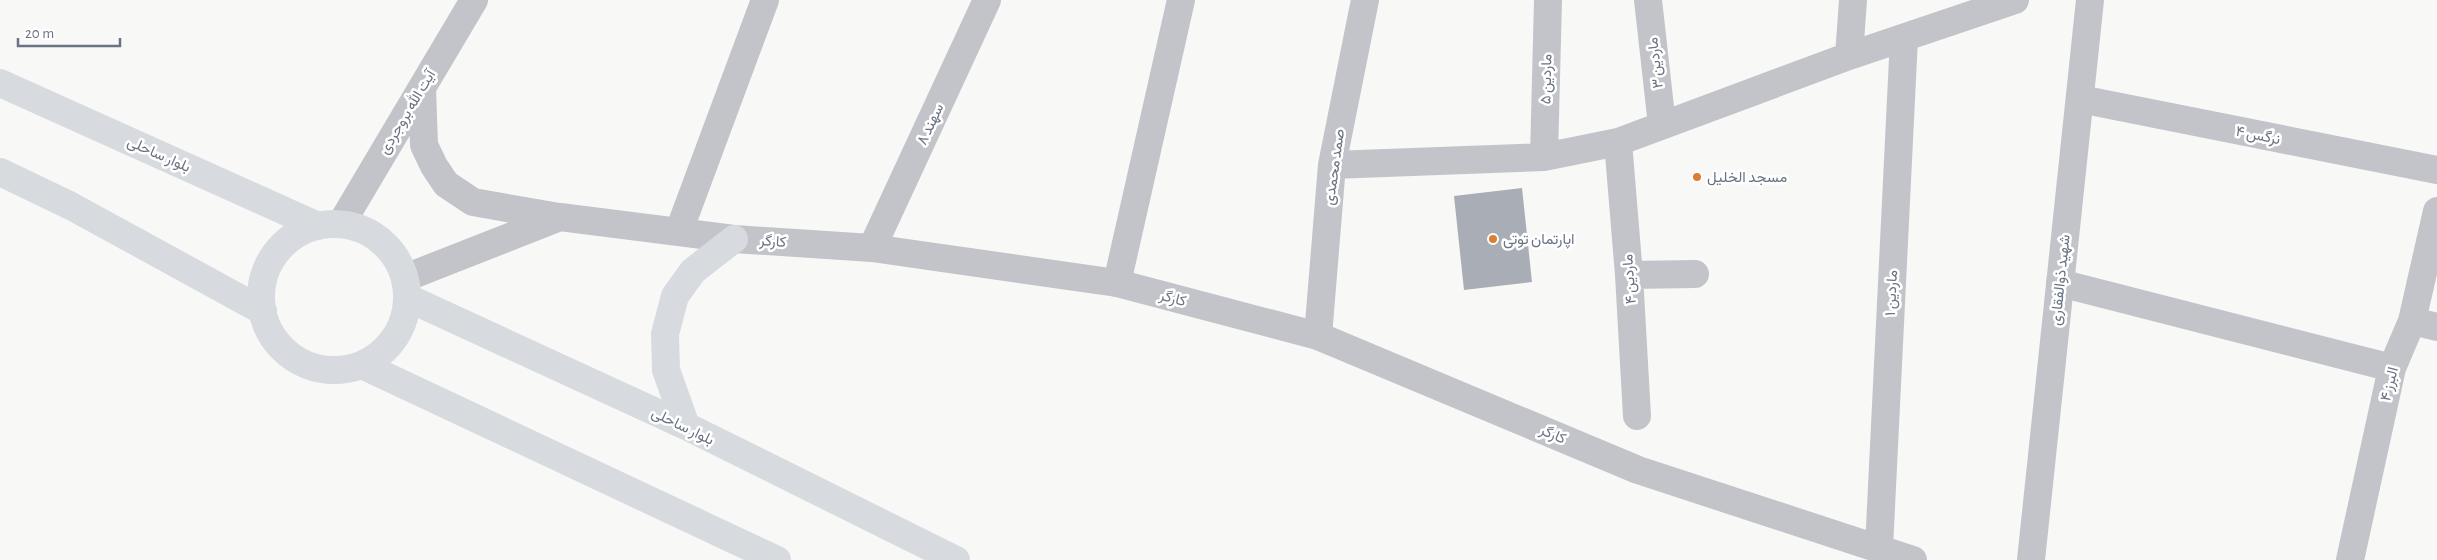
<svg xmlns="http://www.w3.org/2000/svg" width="2437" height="560" font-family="'Alegreya Sans',Vazirmatn,sans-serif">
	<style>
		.building { fill: #a9aeb6 }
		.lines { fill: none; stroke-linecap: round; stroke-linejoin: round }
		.minor { stroke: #c2c4c9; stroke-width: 28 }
		.tertiary { stroke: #c2c4c9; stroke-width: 28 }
		.secondary { stroke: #d7dadf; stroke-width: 28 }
		.poi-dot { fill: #da7f35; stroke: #fff; stroke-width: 2 }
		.labels { text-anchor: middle; stroke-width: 5; stroke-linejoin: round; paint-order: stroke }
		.street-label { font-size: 15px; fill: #697385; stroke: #fff }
		.poi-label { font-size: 15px; fill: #697385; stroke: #fff; text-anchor: start }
	</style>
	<rect width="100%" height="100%" fill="#f8f8f6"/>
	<path class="building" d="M 1522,188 L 1532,282 L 1464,290 L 1454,196 Z"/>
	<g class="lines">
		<path class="minor" d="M 1648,0 L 1662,125
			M 1849,56 L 1853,0
			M 2080,99 L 2437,170
			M 1618,142 L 1629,275 L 1637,416
			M 1544,157 L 1548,0
			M 1332,165 L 1544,157 L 1618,142 L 1849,56 L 2015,0
			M 679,231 L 765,0
			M 872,248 L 987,0
			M 1629,275 L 1695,274
			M 1117,283 L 1181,0
			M 2060,283 L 2392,368
			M 2412,321 L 2437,327
			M 1318,336 L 1332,165 L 1365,0
			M 1879,548 L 1904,38
			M 2350,560 L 2392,368 L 2412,321 L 2437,211"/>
		<path class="tertiary" d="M 422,88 L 424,145 L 434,166 L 446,184 L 473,202 L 559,217
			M 341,224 L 474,0
			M 405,278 L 560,217 L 734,239 L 872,248 L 1117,283 L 1318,336 L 1638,470 L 1913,560
			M 2031,560 L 2090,0"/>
		<path class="secondary" d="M 0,83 L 318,226
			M 0,172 L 71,206 L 263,311
			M261 297a73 73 0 1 1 146 0a73 73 0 1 1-146 0Z
			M 408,298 L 686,426 L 956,560
			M 362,365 L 777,560
			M 686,426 L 666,370 L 665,334 L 675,296 L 693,271 L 734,239"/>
	</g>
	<g class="poi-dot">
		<circle cx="1697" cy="177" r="5"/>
		<circle cx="1493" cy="239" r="5"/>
	</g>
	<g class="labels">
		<g class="street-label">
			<text transform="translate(1655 63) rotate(-96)" y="5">ماردین ۳</text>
			<text transform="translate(1546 79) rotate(-89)" y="5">ماردین ۵</text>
			<text transform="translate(407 112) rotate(-59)" y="5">آیت الله بروجردی</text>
			<text transform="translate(930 124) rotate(-65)" y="5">سهند ۸</text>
			<text transform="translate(2258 135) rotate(11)" y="5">نرگس ۴</text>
			<text transform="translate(159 154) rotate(24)" y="5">بلوار ساحلی</text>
			<text transform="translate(1334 167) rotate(-82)" y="5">صمد محمدی</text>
			<text transform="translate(773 241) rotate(4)" y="5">کارگر</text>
			<text transform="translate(1629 279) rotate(-94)" y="5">ماردین ۴</text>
			<text transform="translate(2060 280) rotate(-84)" y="5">شهید ذوالفقاری</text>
			<text transform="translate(1891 293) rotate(-87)" y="5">ماردین ۱</text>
			<text transform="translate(1173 298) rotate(15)" y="5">کارگر</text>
			<text transform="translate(2389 384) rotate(-76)" y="5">البرز ۴</text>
			<text transform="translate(683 426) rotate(26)" y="5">بلوار ساحلی</text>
			<text transform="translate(1553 434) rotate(23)" y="5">کارگر</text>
		</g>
		<g class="poi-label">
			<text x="1707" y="182">مسجد الخلیل</text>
			<text x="1503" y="244">اپارتمان توتی</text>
		</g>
	</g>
	<path d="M18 38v8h102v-8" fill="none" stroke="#697385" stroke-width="2.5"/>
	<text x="25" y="38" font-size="15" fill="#697385" stroke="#ffffff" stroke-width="4" paint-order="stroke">20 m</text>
</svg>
